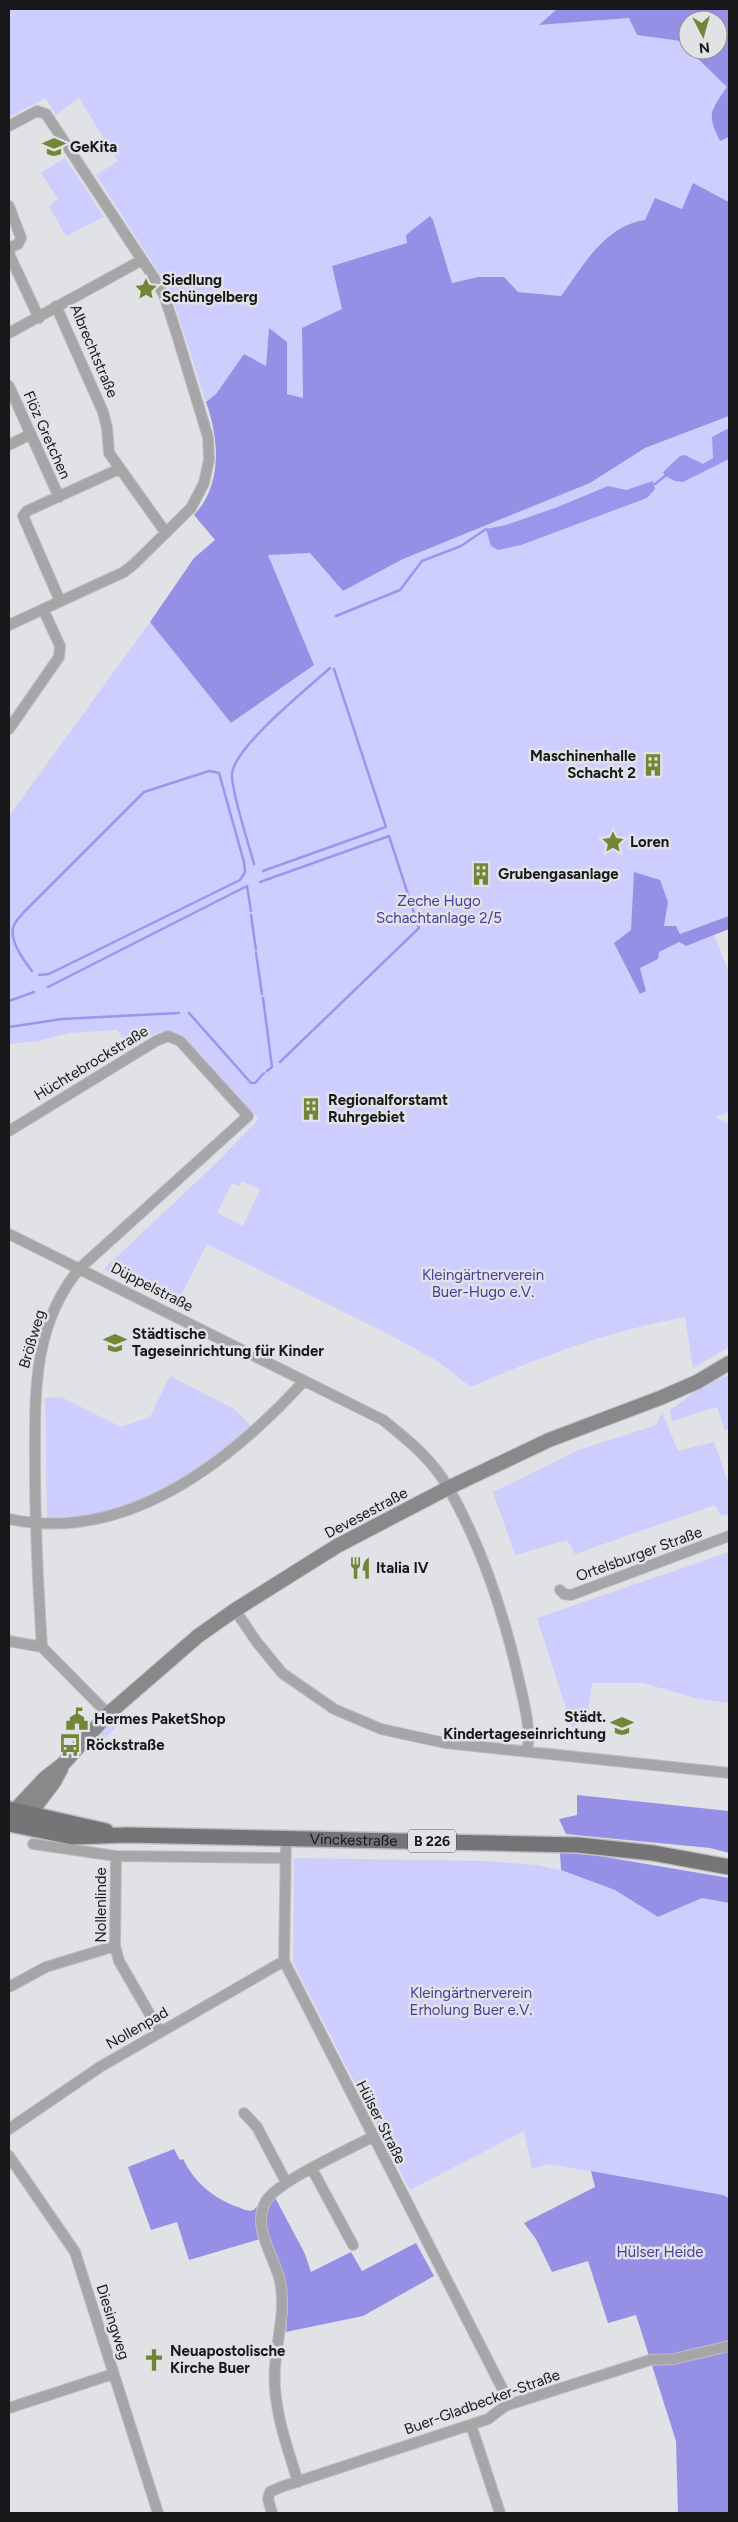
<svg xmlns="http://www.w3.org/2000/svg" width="738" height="2522" font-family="Figtree,sans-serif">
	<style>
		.green { fill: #cdcdfe; fill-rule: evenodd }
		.forest { fill: #9590e6 }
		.water { fill: #9b96ec }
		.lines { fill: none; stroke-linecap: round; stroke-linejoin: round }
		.stream { stroke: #9b96ec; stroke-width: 2.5 }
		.street-casing { stroke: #bdbec1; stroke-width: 12 }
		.secondary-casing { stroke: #bdbec1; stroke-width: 16 }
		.primary-casing { stroke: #bdbec1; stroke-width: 18 }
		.street { stroke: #a6a6a8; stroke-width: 10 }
		.secondary { stroke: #89898c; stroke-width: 14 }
		.primary { stroke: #757578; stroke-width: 15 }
		.labels { text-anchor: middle; stroke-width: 5; stroke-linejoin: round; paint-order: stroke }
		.shield { fill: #e1e2e6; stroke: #545557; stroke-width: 1 }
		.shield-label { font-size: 14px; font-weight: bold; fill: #18181a }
		.poi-label { font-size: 15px; font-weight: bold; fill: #18181a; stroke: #e1e2e6; text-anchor: start }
		.street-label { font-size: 15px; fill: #18181a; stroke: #e1e2e6 }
		.park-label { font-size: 15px; fill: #4b3b9f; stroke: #e1e2e6 }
	</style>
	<rect width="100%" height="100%" fill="#e1e2e6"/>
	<path class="green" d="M 9,9 L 557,9 L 540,25 L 629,18 L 637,35 L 680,41 L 727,87 L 712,107 L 720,140 L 729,137 L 729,202 L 693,184 L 682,209 L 661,201 L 645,220 C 605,225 582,265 561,296 L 518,292 L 478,277 L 452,283 L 433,220 L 429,216 L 407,243 L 332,266 L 342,309 L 303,328 L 303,398 L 287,394 L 287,342 L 269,329 L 266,367 L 244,354 L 216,394 L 206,402 L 170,290 L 96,175 L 118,161 L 79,98 L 56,115 L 46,98 L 9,117 Z
		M 65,158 L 104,217 L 66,236 L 49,206 L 58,199 L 41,173 Z
		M 729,416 L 729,929 L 714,935 L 729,973 L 729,1112 L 715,1117 L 729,1124 L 729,1347 L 693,1368 L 685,1317 C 608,1331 542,1356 471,1387 L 437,1361 L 392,1336 L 207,1244 L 176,1305 L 104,1269 L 210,1169 L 259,1119 L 183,1035 C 160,1025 150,1037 130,1048 L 117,1030 L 69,1033 L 38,1041 L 9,1044 L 9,816 L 150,622 L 231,723 L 314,665 L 268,555 L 310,553 L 343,591 L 403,559 L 590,483 L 645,448 ZM 242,1181 L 260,1190 L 243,1226 L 217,1213 L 232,1183 L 239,1186 Z
		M 729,1374 L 729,1429 L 725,1431 L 717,1407 L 672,1421 L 670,1410 L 693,1393 Z
		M 170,1376 L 234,1409 L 251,1426 C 208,1462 160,1501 104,1513 C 85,1517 66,1517 47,1518 L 45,1398 L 61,1397 L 121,1427 L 150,1417 Z
		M 662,1412 L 678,1451 L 714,1442 L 729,1486 L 729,1514 L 721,1516 L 715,1505 L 575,1554 L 567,1540 L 515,1555 L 493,1492 L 579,1450 L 656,1425 Z
		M 729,1552 L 729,1703 L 695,1698 L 643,1683 L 592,1683 L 587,1721 L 572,1727 L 537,1618 Z
		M 110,1719 L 117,1727 L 103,1740 L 100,1737 Z
		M 294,1858 L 484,1861 L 536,1865 L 561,1870 L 615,1890 L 658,1917 L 702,1898 L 729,1903 L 729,2198 L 723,2195 L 549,2164 L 532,2169 L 524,2131 L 410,2190 L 293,1962 Z"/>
	<path class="forest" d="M 557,9 L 729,9 L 729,137 L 720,141 C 706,113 711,110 727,87 L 689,50 L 718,50 L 718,20 L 688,20 L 688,49 L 680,41 L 637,35 L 629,18 L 539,25 Z
		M 693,183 L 729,202 L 729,416 L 645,448 L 590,483 L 403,559 L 343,591 L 310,553 L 268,555 L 314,665 L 231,723 L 150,622 L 194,558 L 215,540 L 194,515 C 223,484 219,439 206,402 L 216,394 L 244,354 L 266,366 L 269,328 L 287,342 L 287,394 L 303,398 L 302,328 L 342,309 L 332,266 L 407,243 L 406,235 L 430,216 L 433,220 L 452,283 L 478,277 L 504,277 L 518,292 L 561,296 C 583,266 604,226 645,220 L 655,198 L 682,209 Z
		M 634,872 L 660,880 L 668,902 L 664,926 L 676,926 L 680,934 L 729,916 L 729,929 L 686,946 L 679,942 L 659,952 L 658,959 L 640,968 L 646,991 L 640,994 L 614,943 L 631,930 Z
		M 577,1795 L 729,1811 L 729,1853 L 710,1848 L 566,1834 L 559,1819 L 577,1815 Z
		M 560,1853 L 593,1855 L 729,1878 L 729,1903 L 702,1898 L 658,1917 L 615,1890 L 561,1870 Z
		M 174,2149 L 180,2160 L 183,2159 C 194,2182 214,2199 238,2207 C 243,2209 249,2212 253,2210 C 260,2206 265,2194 270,2188 L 305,2254 L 311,2272 L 351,2252 L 362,2271 L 416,2243 L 434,2276 L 363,2316 L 286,2332 L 288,2302 L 286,2286 L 260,2239 L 189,2260 L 177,2222 L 151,2230 L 128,2167 Z
		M 591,2171 L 723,2195 L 729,2198 L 729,2513 L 678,2513 L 676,2441 L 636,2315 L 608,2323 L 588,2261 L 552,2272 L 536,2239 L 524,2223 L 595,2187 Z"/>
	<path class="water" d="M 729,428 L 729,459 L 683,482 L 675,481 L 665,476 L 663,472 L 680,456 L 685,455 L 703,464 L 713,458 L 712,437 Z
		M 653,481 L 655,489 L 647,498 L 521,545 L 498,550 L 491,546 L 486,529 L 506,525 L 555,508 L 608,486 L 626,490 Z"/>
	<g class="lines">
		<path class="stream" d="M 655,484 L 665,476
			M 336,616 L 400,590 L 422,561 L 461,546 L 486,529
			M 254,864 C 249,845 231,791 232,774 C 234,747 308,688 330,668
			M 263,871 L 386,827 L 334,669
			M 260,882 L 389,836 L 419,928 L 280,1062
			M 251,915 L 256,950
			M 256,953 L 262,994
			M 32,971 C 24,961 10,942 13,928 C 14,922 20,917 24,912 L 144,792 L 209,771 L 219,773 L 244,862 L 245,872 L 240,880 L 49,974 L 39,975
			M 48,987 L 247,886 L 251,911
			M 263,998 L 272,1067 L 267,1071
			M 9,1001 L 34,992
			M 189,1013 L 251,1083 L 255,1083 L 264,1073
			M 9,1027 L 62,1019 L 179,1013"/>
		<defs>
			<path id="street" d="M 9,126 L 37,111 L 46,114 L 154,278 L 164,295 L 177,335 L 208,437 L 209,460 L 204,483 L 191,508 L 134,564 L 124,572 L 9,625
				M 9,206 L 21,238 L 18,244 L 11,247 L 9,254 L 39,318
				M 56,306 L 103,412 L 107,428 L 109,453 L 166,533
				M 9,333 L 142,260
				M 9,386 L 59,497
				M 9,445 L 31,434
				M 60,601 L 23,516 L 27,511 L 119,469
				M 9,729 L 59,657 L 60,646 L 43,609
				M 9,1131 L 156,1041 L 168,1036 L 180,1041 L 248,1116 L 80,1268 C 32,1325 35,1395 35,1464 C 35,1526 38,1586 42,1647 L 108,1714
				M 9,1234 L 383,1420 C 408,1440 433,1460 449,1489 C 483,1549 505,1617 520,1685 C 525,1706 531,1731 527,1752
				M 9,1519 C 126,1544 229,1463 304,1381
				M 560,1590 L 564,1594 L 571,1595 L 729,1536
				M 235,1610 L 256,1641 L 282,1673 L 334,1709 L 381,1729 L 445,1743 L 729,1773
				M 9,1641 L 42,1647
				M 286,1839 L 284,1961 L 503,2390 L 505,2406
				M 33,1844 L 116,1856 L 285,1858
				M 116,1856 L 115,1946 L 119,1961 L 160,2032
				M 9,1987 L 46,1967 L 115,1946
				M 244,2113 L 257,2127 L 286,2182
				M 9,2129 L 100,2067 L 284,1961
				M 9,2156 L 75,2252 L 158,2513
				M 312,2169 L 353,2245
				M 9,2408 L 113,2374
				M 471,2425 L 500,2513
				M 298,2482 C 287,2446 272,2407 275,2367 C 277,2338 286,2310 280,2281 C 274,2255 251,2227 266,2201 C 278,2181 348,2150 372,2137
				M 272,2513 L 268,2499 L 270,2492 L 281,2487 L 488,2419 L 505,2406 L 650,2360 L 674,2359 L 729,2346"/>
			<path id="secondary" d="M 14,1811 L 45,1778 L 63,1764 L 108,1714 L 198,1636 L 235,1610 L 337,1546 L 448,1488 L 549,1440 L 660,1398 L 697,1382 L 729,1363
				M 29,1815 L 54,1782 L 61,1769"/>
			<g id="primary">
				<path d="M 9,1809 L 106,1831"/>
				<path id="s1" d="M 9,1824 L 72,1837 L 127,1835 L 578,1845 L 653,1853 L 729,1867"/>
			</g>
		</defs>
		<use href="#street" class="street-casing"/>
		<use href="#secondary" class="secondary-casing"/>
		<use href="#primary" class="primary-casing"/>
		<use href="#street" class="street"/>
		<use href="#secondary" class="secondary"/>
		<use href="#primary" class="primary"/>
	</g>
	<defs>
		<symbol id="school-bare" viewBox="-9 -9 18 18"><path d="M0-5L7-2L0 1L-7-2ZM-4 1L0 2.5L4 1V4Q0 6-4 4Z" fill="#718637" stroke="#e1e2e6" stroke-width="2.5" paint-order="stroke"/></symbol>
		<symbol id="sight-bare" viewBox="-9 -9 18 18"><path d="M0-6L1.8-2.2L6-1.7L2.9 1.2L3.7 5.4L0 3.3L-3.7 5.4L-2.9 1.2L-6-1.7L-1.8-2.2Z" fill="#718637" stroke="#e1e2e6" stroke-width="2.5" paint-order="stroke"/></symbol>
		<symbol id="building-bare" viewBox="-9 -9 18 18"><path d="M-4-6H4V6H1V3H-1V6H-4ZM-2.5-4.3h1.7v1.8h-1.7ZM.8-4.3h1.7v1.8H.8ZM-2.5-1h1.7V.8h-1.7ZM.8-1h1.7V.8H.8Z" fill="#718637" stroke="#e1e2e6" stroke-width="2.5" paint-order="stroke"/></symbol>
		<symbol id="restaurant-bare" viewBox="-9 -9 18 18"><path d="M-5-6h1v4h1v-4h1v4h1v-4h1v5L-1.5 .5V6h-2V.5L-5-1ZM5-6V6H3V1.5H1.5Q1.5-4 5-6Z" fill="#718637" stroke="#e1e2e6" stroke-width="2.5" paint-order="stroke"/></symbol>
		<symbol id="civic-bare" viewBox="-9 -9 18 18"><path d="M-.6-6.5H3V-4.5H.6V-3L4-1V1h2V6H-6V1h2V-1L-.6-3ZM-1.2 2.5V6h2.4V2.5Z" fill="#718637" stroke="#e1e2e6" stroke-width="2.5" paint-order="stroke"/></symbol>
		<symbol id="bus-bare" viewBox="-9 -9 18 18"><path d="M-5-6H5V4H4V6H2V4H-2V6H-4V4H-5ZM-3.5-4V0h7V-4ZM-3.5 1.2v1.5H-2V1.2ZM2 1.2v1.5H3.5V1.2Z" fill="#718637" stroke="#e1e2e6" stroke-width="2.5" paint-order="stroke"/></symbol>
		<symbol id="church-bare" viewBox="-9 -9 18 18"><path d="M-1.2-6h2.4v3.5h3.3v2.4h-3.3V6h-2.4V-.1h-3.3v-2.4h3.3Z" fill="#718637" stroke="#e1e2e6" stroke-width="2.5" paint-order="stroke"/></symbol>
	</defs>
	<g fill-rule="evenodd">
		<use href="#school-bare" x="38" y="131" width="32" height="32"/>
		<use href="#sight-bare" x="130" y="273" width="32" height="32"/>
		<use href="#building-bare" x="637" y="749" width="32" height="32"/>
		<use href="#sight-bare" x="597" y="826" width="32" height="32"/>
		<use href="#building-bare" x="465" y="858" width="32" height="32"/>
		<use href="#building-bare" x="295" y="1093" width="32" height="32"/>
		<use href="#school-bare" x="99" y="1327" width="32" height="32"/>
		<use href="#restaurant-bare" x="344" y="1552" width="32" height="32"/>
		<use href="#civic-bare" x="61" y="1703" width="32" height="32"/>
		<use href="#school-bare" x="606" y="1710" width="32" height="32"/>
		<use href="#bus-bare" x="54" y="1729" width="32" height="32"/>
		<use href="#church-bare" x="138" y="2344" width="32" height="32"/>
	</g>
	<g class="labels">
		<rect class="shield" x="408" y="1829.5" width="48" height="23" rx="4"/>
		<g class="shield-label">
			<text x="432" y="1846">B 226</text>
		</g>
		<g class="poi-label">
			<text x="70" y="152">GeKita</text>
			<text x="162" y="285">Siedlung<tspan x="162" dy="17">Schüngelberg</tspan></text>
			<text x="636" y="761" text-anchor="end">Maschinenhalle<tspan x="636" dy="17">Schacht 2</tspan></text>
			<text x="630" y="847">Loren</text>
			<text x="498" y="879">Grubengasanlage</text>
			<text x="328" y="1105">Regionalforstamt<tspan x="328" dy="17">Ruhrgebiet</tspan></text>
			<text x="132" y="1339">Städtische<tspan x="132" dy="17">Tageseinrichtung für Kinder</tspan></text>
			<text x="376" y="1573">Italia IV</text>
			<text x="606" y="1722" text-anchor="end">Städt.<tspan x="606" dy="17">Kindertageseinrichtung</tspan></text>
			<text x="94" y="1724">Hermes PaketShop</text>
			<text x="86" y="1750">Röckstraße</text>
			<text x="170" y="2356">Neuapostolische<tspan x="170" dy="17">Kirche Buer</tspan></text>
		</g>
		<g class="street-label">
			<text transform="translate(94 351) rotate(67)" y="5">Albrechtstraße</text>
			<text transform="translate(47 435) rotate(66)" y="5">Flöz Gretchen</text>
			<text transform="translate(91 1063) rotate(-31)" y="5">Hüchtebrockstraße</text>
			<text transform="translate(152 1287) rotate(27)" y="5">Düppelstraße</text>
			<text transform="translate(32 1339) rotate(-74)" y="5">Brößweg</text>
			<text transform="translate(366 1513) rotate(-28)" y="5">Devesestraße</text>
			<text transform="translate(639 1554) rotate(-20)" y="5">Ortelsburger Straße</text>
			<text dy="5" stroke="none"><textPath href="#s1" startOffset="346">Vinckestraße</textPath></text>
			<text transform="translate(101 1905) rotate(-90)" y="5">Nollenlinde</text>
			<text transform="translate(137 2028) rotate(-30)" y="5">Nollenpad</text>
			<text transform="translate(381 2122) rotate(63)" y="5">Hülser Straße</text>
			<text transform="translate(113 2322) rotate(72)" y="5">Diesingweg</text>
			<text transform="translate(482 2402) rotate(-20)" y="5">Buer-Gladbecker-Straße</text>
		</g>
		<g class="park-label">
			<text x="439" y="906">Zeche Hugo<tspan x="439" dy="17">Schachtanlage 2/5</tspan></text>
			<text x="483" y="1280">Kleingärtnerverein<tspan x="483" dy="17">Buer-Hugo e.V.</tspan></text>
			<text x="471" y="1998">Kleingärtnerverein<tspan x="471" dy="17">Erholung Buer e.V.</tspan></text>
			<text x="660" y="2257">Hülser Heide</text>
		</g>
	</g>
	<rect width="738" height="2522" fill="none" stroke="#18181a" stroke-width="20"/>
	<g transform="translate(703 35) rotate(174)"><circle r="24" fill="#e1e2e6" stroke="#919194"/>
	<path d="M0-4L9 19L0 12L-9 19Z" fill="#718637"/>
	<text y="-8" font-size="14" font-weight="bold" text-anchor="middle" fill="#18181a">N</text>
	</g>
</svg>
